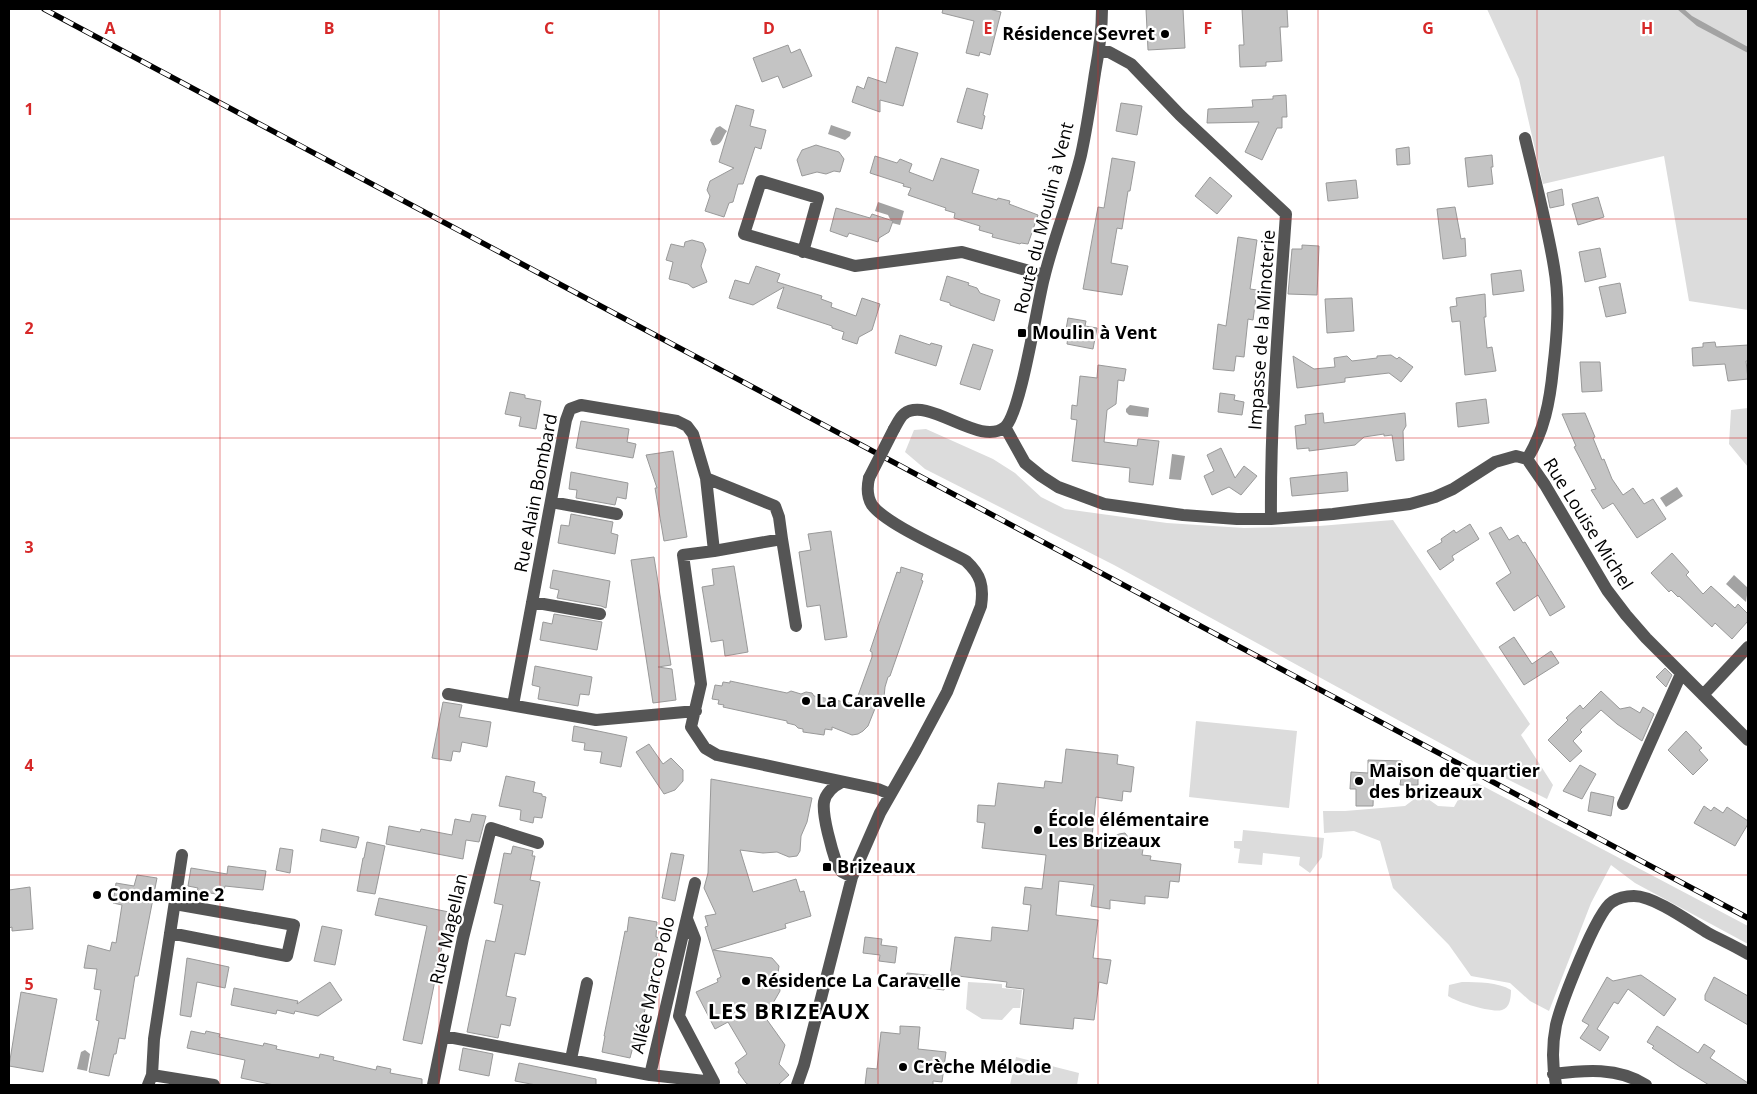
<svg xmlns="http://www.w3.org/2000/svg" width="1757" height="1094" font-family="'Open Sans',sans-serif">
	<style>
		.green { fill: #dcdcdc }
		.water { fill: #a3a3a3 }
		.building { fill: #c4c4c4; stroke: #999 }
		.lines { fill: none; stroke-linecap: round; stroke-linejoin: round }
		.minor { stroke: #555; stroke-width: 12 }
		.rail-casing { stroke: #000; stroke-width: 5.5 }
		.rail { stroke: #fff; stroke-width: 4; stroke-dasharray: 11; stroke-linecap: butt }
		.minor-bridge { stroke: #555; stroke-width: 12 }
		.grid { fill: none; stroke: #d62828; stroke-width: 1; stroke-opacity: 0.55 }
		.poi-dot { fill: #000; stroke: #fff; stroke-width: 2 }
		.labels { text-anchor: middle; stroke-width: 4.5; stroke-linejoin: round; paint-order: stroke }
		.poi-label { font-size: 18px; font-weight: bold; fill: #000; stroke: #fff; text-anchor: start }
		.street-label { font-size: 18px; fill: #000; stroke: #fff }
		.district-label { font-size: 22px; font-weight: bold; letter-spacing: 1px; fill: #000; stroke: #fff }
		.grid-label { font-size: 16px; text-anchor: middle; font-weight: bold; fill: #d62828; stroke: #fff; stroke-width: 4.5; stroke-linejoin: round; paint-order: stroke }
	</style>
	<rect width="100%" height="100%" fill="#fff"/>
	<path class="green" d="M 1487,9 L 1748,9 L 1748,310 L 1689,301 L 1664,156 L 1543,184 L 1519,79 Z
		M 1748,408 L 1748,467 L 1729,444 L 1731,410 Z
		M 926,429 L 993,459 L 1015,473 L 1041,497 L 1065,509 L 1167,523 L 1244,528 L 1319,526 L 1393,520 L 1530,724 L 1521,735 L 1553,785 L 1547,799 L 1495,773 L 1114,565 L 925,469 L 905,452 L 914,430 Z
		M 1196,721 L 1297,731 L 1289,808 L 1189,797 Z
		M 1477,783 L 1748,926 L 1748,944 L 1635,883 L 1611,865 L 1591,903 L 1549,1011 L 1530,1001 L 1510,983 L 1471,976 L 1449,945 L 1393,888 L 1380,841 L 1354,831 L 1324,833 L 1323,811 L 1345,811 L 1405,806 L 1421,794 L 1438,806 L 1454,807 L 1465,787 Z
		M 1243,830 L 1324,838 L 1322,857 L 1310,873 L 1299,865 L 1300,857 L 1263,853 L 1262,865 L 1238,863 L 1240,849 L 1234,848 L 1234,841 L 1242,841 Z
		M 968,982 L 1002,984 L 1002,988 L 1022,990 L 1020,1008 L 1013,1008 L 1002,1020 L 982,1019 L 966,1009 Z
		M 1462,982 C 1478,982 1498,982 1511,990 C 1511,997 1510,1008 1502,1010 C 1491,1013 1457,1002 1448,996 L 1449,985 Z
		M 1016,1057 L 1079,1073 L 1077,1085 L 1010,1085 Z"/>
	<path class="water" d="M 1677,9 L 1684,9 L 1692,16 L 1748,47 L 1748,53 L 1697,26 Z
		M 831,125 L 851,132 L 850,136 L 845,140 L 828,134 Z
		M 720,126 L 727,131 C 722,137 722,147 712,145 L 710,140 L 716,128 Z
		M 878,202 L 904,211 L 900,225 L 892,223 L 888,215 L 875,211 Z
		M 1130,405 L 1149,408 L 1148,417 L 1129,415 L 1126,412 L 1126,409 Z
		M 1172,454 L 1185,456 L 1181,480 L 1169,479 Z
		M 1677,487 L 1683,496 L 1666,507 L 1660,498 Z
		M 1734,575 L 1748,588 L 1746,602 L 1726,584 Z
		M 85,1050 L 90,1054 L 87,1071 L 77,1069 L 81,1052 Z"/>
	<path class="building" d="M 943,9 L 989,9 L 1001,12 L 990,55 L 980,52 L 979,56 L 966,53 L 974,21 L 942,13 Z
		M 1146,9 L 1183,9 L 1185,48 L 1148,50 Z
		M 1242,9 L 1287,9 L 1288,27 L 1280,27 L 1282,61 L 1266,62 L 1266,66 L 1240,67 L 1239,45 L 1244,45 Z
		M 788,45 L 791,53 L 800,49 L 812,76 L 783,88 L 778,76 L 762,82 L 753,58 Z
		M 896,47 L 918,53 L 903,106 L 880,100 L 880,112 L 852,102 L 857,86 L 864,89 L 868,77 L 886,83 Z
		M 967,88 L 988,94 L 983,115 L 985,116 L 982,129 L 957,122 Z
		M 1286,95 L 1287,117 L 1282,117 L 1282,128 L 1277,128 L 1262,160 L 1245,152 L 1259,122 L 1207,123 L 1208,109 L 1253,107 L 1252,100 L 1273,99 L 1273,96 Z
		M 1121,103 L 1142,106 L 1137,135 L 1116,131 Z
		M 736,105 L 754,110 L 750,126 L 766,130 L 761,149 L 755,147 L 743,184 L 738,184 L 733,202 L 729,203 L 724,217 L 705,211 L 710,196 L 707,190 L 710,181 L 734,168 L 719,162 Z
		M 816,145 L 839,152 L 844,159 L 840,172 L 834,171 L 826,174 L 817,172 L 802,176 L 797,160 L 802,150 Z
		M 1409,147 L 1410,164 L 1397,165 L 1396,149 Z
		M 1492,155 L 1493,167 L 1491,167 L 1493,184 L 1468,187 L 1465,158 Z
		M 875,156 L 897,163 L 900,159 L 912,164 L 909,172 L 933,181 L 941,158 L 979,170 L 972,193 L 997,200 L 998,198 L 1010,201 L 1009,204 L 1038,215 L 1028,244 L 1021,243 L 1020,244 L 992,237 L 993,234 L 979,230 L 980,226 L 954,218 L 955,213 L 945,210 L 946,208 L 908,195 L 911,188 L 903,186 L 904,184 L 870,173 Z
		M 1112,158 L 1135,162 L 1130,191 L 1128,191 L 1122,229 L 1117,228 L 1111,263 L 1128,266 L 1122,295 L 1083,289 L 1098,207 L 1104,208 Z
		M 1210,177 L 1232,196 L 1217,214 L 1195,196 Z
		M 1356,180 L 1358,198 L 1328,201 L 1326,183 Z
		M 1562,189 L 1564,205 L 1550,208 L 1547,193 Z
		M 1598,197 L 1604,217 L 1578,225 L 1572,204 Z
		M 1455,207 L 1461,239 L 1465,238 L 1466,256 L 1443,259 L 1437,209 Z
		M 836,208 L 870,218 L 872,214 L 893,221 L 889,232 L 879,238 L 878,242 L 849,233 L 847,237 L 830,231 Z
		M 1238,237 L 1257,240 L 1250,289 L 1257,290 L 1253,320 L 1248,319 L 1244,357 L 1236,356 L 1234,371 L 1213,369 L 1218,324 L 1226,326 Z
		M 692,240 L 703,243 L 706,250 L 701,266 L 707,282 L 693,288 L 688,284 L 669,279 L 673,262 L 666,260 L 671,244 L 684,247 L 685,242 Z
		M 1302,245 L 1319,246 L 1317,295 L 1288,294 L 1292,249 L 1302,249 Z
		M 1600,248 L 1606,277 L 1585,282 L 1579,252 Z
		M 756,266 L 780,274 L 777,282 L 822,296 L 821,299 L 832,303 L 831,307 L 856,316 L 862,298 L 880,304 L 872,330 L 859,337 L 857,344 L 842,339 L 844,332 L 832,328 L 832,326 L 777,308 L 784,287 L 753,305 L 729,298 L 735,280 L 749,284 Z
		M 1521,270 L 1524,291 L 1493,295 L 1491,274 Z
		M 947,276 L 969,283 L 968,285 L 977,288 L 980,293 L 1000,300 L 994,321 L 950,305 L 950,303 L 940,300 Z
		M 1620,283 L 1626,313 L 1606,317 L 1599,287 Z
		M 1485,294 L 1486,317 L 1484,317 L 1487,348 L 1492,347 L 1496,371 L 1465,375 L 1460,321 L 1452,322 L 1450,307 L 1457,306 L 1456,298 Z
		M 1352,298 L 1354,331 L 1327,333 L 1325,299 Z
		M 1068,318 L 1086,321 L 1085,326 L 1097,328 L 1093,349 L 1067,344 L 1068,336 L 1065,335 Z
		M 900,335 L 930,345 L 931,343 L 942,346 L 936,366 L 895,353 Z
		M 1715,342 L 1716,347 L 1748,345 L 1748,361 L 1746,361 L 1748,379 L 1728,381 L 1725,364 L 1693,366 L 1692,348 L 1703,347 L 1703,343 Z
		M 973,344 L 993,350 L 980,390 L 960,384 Z
		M 1391,355 L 1397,359 L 1399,357 L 1413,367 L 1401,382 L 1389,373 L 1345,378 L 1345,382 L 1297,388 L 1293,356 L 1314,369 L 1335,367 L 1334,358 L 1347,356 L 1352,361 L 1377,358 L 1377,356 Z
		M 1580,362 L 1600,362 L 1602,391 L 1582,392 Z
		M 1098,365 L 1126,369 L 1124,381 L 1118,380 L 1116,404 L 1107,410 L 1104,442 L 1137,446 L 1138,439 L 1159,441 L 1153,485 L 1129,482 L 1130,468 L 1072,461 L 1077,420 L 1071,419 L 1072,405 L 1077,406 L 1080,376 L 1097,378 Z
		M 510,392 L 525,395 L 525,398 L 541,401 L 536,429 L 519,426 L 521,417 L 505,414 Z
		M 1220,393 L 1235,395 L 1234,400 L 1244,402 L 1242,415 L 1218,412 Z
		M 1486,399 L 1489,423 L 1458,427 L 1456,403 Z
		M 1323,413 L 1324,423 L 1405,413 L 1406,426 L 1403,431 L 1404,460 L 1396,461 L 1392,435 L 1384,436 L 1384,434 L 1364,437 L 1355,445 L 1309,451 L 1309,448 L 1297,449 L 1295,426 L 1306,424 L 1305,415 Z
		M 1585,413 L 1595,437 L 1593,438 L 1602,460 L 1604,459 L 1612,479 L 1623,495 L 1633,488 L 1644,504 L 1653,499 L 1666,519 L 1637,538 L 1613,503 L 1603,509 L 1591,490 L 1596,489 L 1574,447 L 1576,446 L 1562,414 Z
		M 581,421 L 629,429 L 627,442 L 636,444 L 633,458 L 576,448 Z
		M 1221,448 L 1235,478 L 1244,466 L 1257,476 L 1241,495 L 1229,487 L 1212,495 L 1204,476 L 1214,471 L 1207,455 Z
		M 673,451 L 687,537 L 664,541 L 655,488 L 657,488 L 646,455 Z
		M 571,472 L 628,483 L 626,499 L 617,497 L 615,505 L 576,498 L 577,490 L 569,489 Z
		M 1347,472 L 1348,491 L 1292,496 L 1290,478 Z
		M 571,514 L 613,522 L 611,533 L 618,535 L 615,554 L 558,543 L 561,525 L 569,526 Z
		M 1470,524 L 1479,539 L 1452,556 L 1454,560 L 1440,570 L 1427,551 L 1442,542 L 1441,539 L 1454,530 L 1456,533 Z
		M 1501,527 L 1509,540 L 1518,535 L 1523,543 L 1525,542 L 1565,607 L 1550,616 L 1538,595 L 1514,611 L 1496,583 L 1511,573 L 1489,533 Z
		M 831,531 L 847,637 L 825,640 L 820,605 L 807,607 L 799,552 L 811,550 L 808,534 Z
		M 1672,553 L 1689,572 L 1686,575 L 1703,594 L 1711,586 L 1735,608 L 1738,604 L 1748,614 L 1748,621 L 1732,639 L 1715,623 L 1712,627 L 1679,596 L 1678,597 L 1671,590 L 1669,592 L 1651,573 Z
		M 654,557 L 671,665 L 658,667 L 672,669 L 676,700 L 653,703 L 631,560 Z
		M 734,566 L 748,652 L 725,656 L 723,640 L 711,642 L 702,587 L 714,585 L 712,569 Z
		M 901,567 L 923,574 L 921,580 L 923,581 L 890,676 L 888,677 L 885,687 L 884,697 L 880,699 L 877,707 L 876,706 L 868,726 L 863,731 L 858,734 L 852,735 L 832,727 L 832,730 L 825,729 L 824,735 L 803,732 L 803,729 L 798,728 L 795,725 L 787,723 L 787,721 L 723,707 L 724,705 L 718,704 L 719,700 L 712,699 L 715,685 L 722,686 L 723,682 L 730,683 L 730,681 L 787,693 L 791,691 L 801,694 L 806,692 L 812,693 L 814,696 L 855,704 L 872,657 L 872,652 L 870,651 L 878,627 L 897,572 L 900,573 Z
		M 553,570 L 610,581 L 606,608 L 601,606 L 557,598 L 559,590 L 550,588 Z
		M 554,614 L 602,622 L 597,650 L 540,640 L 543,622 L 552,624 Z
		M 1514,637 L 1532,664 L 1551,651 L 1559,663 L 1524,685 L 1499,647 Z
		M 535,666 L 592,677 L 589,695 L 580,694 L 578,706 L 538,699 L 540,687 L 532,685 Z
		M 1665,668 L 1672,675 L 1666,687 L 1656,677 Z
		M 1601,691 L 1620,709 L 1630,707 L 1640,713 L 1643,707 L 1654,714 L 1642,741 L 1617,724 L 1601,710 L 1580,730 L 1582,732 L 1573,741 L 1582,751 L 1570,762 L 1548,740 L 1568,720 L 1566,718 L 1580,705 L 1583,709 Z
		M 443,702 L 462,705 L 459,717 L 491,722 L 487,747 L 462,742 L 460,752 L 453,751 L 451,761 L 432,758 Z
		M 574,726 L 627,737 L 621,767 L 600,763 L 602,752 L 584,750 L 585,743 L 572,741 Z
		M 1686,731 L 1702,748 L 1699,750 L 1708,760 L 1693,775 L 1668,750 Z
		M 649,744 L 663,764 L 671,758 L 683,770 L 683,781 L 675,790 L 664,794 L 636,752 Z
		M 1066,749 L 1118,755 L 1117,764 L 1134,767 L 1131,792 L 1123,791 L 1122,801 L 1096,797 L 1092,837 L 1110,839 L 1119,834 L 1125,833 L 1131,841 L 1144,843 L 1142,855 L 1151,856 L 1150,860 L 1181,864 L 1179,882 L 1170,881 L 1168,898 L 1145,896 L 1145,904 L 1110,900 L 1110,909 L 1091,906 L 1094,885 L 1059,881 L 1056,915 L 1098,920 L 1093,958 L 1111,960 L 1107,984 L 1099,982 L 1094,1020 L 1074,1018 L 1073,1029 L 1020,1024 L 1024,989 L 1006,987 L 1007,982 L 950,975 L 955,937 L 991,941 L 992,927 L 1028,931 L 1031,905 L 1023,904 L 1025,887 L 1042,889 L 1046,855 L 982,848 L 985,823 L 977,822 L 978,805 L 995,806 L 998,783 L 1044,788 L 1045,781 L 1062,783 Z
		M 1368,760 L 1402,761 L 1401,767 L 1418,768 L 1418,785 L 1400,785 L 1401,778 L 1374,777 L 1373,806 L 1356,806 L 1356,789 L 1350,789 L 1351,772 L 1368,773 Z
		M 1580,765 L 1596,774 L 1582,799 L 1563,791 Z
		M 506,776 L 535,782 L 533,792 L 542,794 L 542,796 L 546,797 L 542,818 L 534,817 L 533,823 L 520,820 L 521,810 L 499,806 Z
		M 711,779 L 812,798 L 807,822 L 801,836 L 800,851 L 797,856 L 789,857 L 777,852 L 763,853 L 740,850 L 753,892 L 796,879 L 800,892 L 804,891 L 811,916 L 785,924 L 786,928 L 713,950 L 772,958 L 779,966 L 777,980 L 779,983 L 780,991 L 765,1017 L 785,1045 L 779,1064 L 789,1075 L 778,1085 L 749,1085 L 746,1083 L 738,1072 L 739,1070 L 735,1063 L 747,1054 L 728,1022 L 715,1029 L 696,992 L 718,982 L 717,979 L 721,977 L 709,940 L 705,927 L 708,926 L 705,916 L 716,914 L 704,888 L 708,873 Z
		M 1591,792 L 1614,797 L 1611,816 L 1588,811 Z
		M 1704,806 L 1711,811 L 1714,807 L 1723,813 L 1727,807 L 1748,821 L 1748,824 L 1735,846 L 1694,823 Z
		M 472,814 L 486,816 L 479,842 L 466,840 L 463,859 L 386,844 L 389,826 L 420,832 L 421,829 L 452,835 L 455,819 L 470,822 Z
		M 322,829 L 359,837 L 356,848 L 320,841 Z
		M 367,842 L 385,846 L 375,894 L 357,891 L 363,858 L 364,858 Z
		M 513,846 L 533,851 L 532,856 L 535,856 L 530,880 L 540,882 L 525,955 L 515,953 L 506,996 L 516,998 L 510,1026 L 501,1024 L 498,1038 L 467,1032 L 486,940 L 495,942 L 503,905 L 494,903 L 504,853 L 511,854 Z
		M 280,848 L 293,850 L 290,873 L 276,870 Z
		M 671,853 L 684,855 L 675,901 L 662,898 Z
		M 228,866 L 266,871 L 263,890 L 225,886 L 223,895 L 197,891 L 198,888 L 188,886 L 191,868 L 227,874 Z
		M 137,875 L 157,878 L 138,976 L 135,976 L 125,1039 L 119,1038 L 116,1054 L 114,1054 L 109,1076 L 89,1072 L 99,1021 L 96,1020 L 101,990 L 94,989 L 97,969 L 84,968 L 88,945 L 110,951 L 112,942 L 116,943 L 122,905 L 113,903 L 116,883 L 134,886 Z
		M 30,887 L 33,929 L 12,931 L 12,927 L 9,928 L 9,890 Z
		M 379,898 L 449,912 L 422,1044 L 403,1040 L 427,926 L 375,915 Z
		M 629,917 L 657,922 L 656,937 L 660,938 L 640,1033 L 644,1045 L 634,1043 L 630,1058 L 602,1052 L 605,1036 L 604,1036 L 625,931 L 627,932 Z
		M 322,926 L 342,930 L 335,965 L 314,961 Z
		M 865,937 L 882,939 L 881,945 L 897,947 L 895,963 L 879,961 L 880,955 L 863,953 Z
		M 187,958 L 229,967 L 225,988 L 197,982 L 191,1017 L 180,1015 Z
		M 907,973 L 945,977 L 944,990 L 905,985 Z
		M 1641,975 L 1676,999 L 1664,1016 L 1628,989 L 1618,1004 L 1614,1002 L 1597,1029 L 1609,1037 L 1600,1051 L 1580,1038 L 1589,1025 L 1582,1021 L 1607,977 L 1613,981 Z
		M 1714,977 L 1748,996 L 1748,1025 L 1705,1000 L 1705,995 Z
		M 330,982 L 342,1000 L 318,1016 L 295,1011 L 294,1014 L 277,1010 L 276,1014 L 231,1005 L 234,988 L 298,1001 L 297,1004 Z
		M 21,992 L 57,999 L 43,1072 L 9,1066 Z
		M 900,1026 L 920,1027 L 918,1049 L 946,1052 L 942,1082 L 933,1081 L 933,1085 L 865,1085 L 867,1068 L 877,1069 L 881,1032 L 900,1034 Z
		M 1657,1026 L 1698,1053 L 1704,1044 L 1715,1051 L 1710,1058 L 1748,1083 L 1748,1085 L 1709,1085 L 1680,1067 L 1652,1048 L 1654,1046 L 1647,1042 Z
		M 191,1031 L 205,1034 L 206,1031 L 220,1034 L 219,1037 L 263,1046 L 264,1043 L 277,1046 L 276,1049 L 319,1058 L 320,1054 L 334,1057 L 333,1060 L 376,1070 L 377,1066 L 391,1069 L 390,1073 L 422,1079 L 422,1085 L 274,1085 L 241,1078 L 245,1060 L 187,1048 Z
		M 463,1048 L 493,1054 L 489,1076 L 459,1070 Z
		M 519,1063 L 596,1079 L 596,1085 L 536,1085 L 515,1081 Z"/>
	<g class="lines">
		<path class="minor" d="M 1099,51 L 1109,52 L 1131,64 L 1180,115 L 1286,214 C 1279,315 1270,417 1271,519
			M 1525,138 C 1535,180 1547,224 1554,267 C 1560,301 1557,336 1553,369 C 1550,401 1544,432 1527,459
			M 803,252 L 818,198 L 761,181 L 744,234 L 855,266 L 962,252 L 1044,275
			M 1005,427 L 1025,463 L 1041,476 L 1058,487 L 1104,504 L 1183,515 L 1237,519 L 1271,519 L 1333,514 L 1410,504 L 1435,497 L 1453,489 L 1495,462 L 1516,456 L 1527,459
			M 894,429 C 897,424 900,417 904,414 C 928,395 980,448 1005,427 C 1021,413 1037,304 1044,278 C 1054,236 1071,196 1081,155 C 1087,128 1091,100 1095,73 C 1099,52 1102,30 1102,9
			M 1527,459 L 1545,485 L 1607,590 L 1626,615 L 1646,638 L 1748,740
			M 706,478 L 775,506 L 779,517 L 782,539
			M 551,502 L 617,514
			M 714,551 L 782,539 L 796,626
			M 532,602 L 600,614
			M 448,694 L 596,720 L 696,711
			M 1703,695 L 1748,647
			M 513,705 L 566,420 L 570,409 L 581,405 L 677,421 L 687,426 L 693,434 L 706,478 L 714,551 L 683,555 L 701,684 L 691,727 L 705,748 L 717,755 L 878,789 L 890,794
			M 842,782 C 834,786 826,792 824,802 C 822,816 832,850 837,865 L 842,872 L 852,877
			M 1623,804 L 1681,674
			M 170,933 L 287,956 L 294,925 L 175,904
			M 443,1036 L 650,1075 L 695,883
			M 571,1059 L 587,983
			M 1553,1074 C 1585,1070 1618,1067 1646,1085
			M 152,1075 L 214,1085
			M 650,1075 L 714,1082 L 679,1016 L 695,939 L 687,919
			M 148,1085 L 152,1075 L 154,1039 L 182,855
			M 433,1085 L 463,938 L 491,828 L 538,843
			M 797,1085 L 804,1065 L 852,877 L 880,813 L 916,750 L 947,692 L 981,606 C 984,586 981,575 966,561 C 944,549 886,524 872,505 C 867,497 867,487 869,478
			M 1556,1085 C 1552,1065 1552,1045 1556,1025 C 1561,1004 1596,912 1612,902 C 1618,898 1627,896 1634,896 C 1654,896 1690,922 1708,933 C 1721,940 1735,946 1748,954"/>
		<defs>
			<path id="rail" d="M 44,9 L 1748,918"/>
		</defs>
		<use href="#rail" class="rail-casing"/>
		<use href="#rail" class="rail"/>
		<path class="minor-bridge" d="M 869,478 L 894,429"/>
	</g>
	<path class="grid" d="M 220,9 L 220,1085M 439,9 L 439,1085M 659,9 L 659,1085M 878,9 L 878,1085M 1098,9 L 1098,1085M 1318,9 L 1318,1085M 1537,9 L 1537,1085M 9,219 L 1748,219M 9,438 L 1748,438M 9,656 L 1748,656M 9,875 L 1748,875"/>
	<g class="poi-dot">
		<circle cx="1165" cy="34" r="5"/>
		<rect x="1017" y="328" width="10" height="10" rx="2.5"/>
		<circle cx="806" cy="701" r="5"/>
		<circle cx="1359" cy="781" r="5"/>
		<circle cx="1038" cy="830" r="5"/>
		<rect x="822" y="862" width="10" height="10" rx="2.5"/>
		<circle cx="97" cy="895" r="5"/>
		<circle cx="746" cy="981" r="5"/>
		<circle cx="903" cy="1067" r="5"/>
	</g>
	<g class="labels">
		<g class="poi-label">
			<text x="1155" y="40" text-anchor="end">Résidence Sevret</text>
			<text x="1032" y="339">Moulin à Vent</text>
			<text x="816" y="707">La Caravelle</text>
			<text x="1369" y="777">Maison de quartier<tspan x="1369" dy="21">des brizeaux</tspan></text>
			<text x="1048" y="826">École élémentaire<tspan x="1048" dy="21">Les Brizeaux</tspan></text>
			<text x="837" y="873">Brizeaux</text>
			<text x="107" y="901">Condamine 2</text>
			<text x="756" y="987">Résidence La Caravelle</text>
			<text x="913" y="1073">Crèche Mélodie</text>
		</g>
		<g class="street-label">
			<text transform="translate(1044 218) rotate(-76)" y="6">Route du Moulin à Vent</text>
			<text transform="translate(1262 330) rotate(-86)" y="6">Impasse de la Minoterie</text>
			<text transform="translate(536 493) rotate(-79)" y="6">Rue Alain Bombard</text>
			<text transform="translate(1588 524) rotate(58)" y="6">Rue Louise Michel</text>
			<text transform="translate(449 929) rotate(-77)" y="6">Rue Magellan</text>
			<text transform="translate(653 985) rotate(-77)" y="6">Allée Marco Polo</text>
		</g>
		<g class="district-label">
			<text x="789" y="1019">LES BRIZEAUX</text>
		</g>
	</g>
	<g class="grid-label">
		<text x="110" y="34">A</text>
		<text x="329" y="34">B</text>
		<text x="549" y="34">C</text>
		<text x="769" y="34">D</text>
		<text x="988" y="34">E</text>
		<text x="1208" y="34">F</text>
		<text x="1428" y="34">G</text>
		<text x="1647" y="34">H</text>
		<text x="29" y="115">1</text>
		<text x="29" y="334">2</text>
		<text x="29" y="553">3</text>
		<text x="29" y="771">4</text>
		<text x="29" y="990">5</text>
	</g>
	<rect width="1757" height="1094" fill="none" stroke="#000000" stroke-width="20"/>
</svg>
